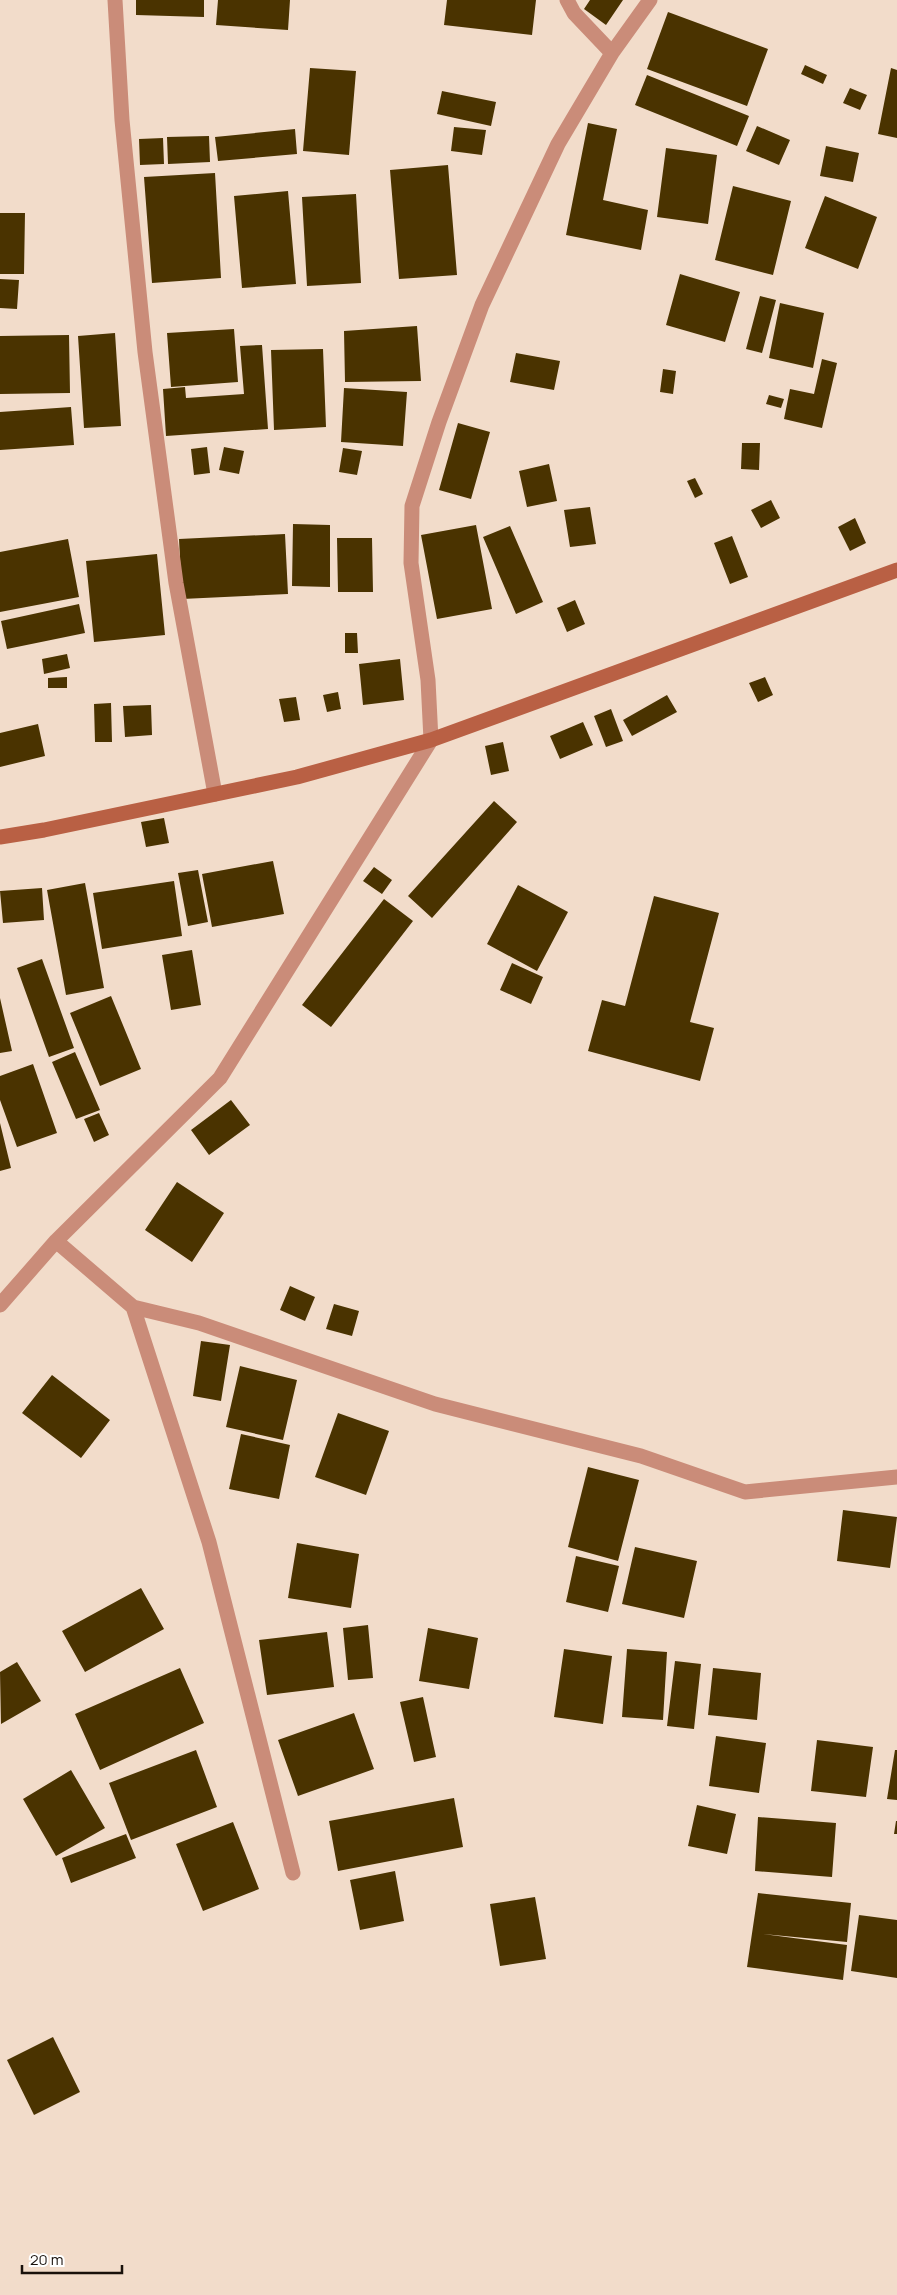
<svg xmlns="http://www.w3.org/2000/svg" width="897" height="2295" font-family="Manrope,sans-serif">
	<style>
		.building { fill: #4a3300 }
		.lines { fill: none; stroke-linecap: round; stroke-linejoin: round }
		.street { stroke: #ca8c79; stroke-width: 15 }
		.secondary { stroke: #b96044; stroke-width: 15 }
	</style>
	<rect width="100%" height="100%" fill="#f2dcca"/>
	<path class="building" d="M 136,0 L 204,0 L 204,17 L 136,15 Z
		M 218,0 L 290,0 L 288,30 L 216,25 Z
		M 447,0 L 536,0 L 532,35 L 444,25 Z
		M 590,0 L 623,0 L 606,25 L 584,9 Z
		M 668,12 L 768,49 L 747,106 L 647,69 Z
		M 805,65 L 827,75 L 823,84 L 801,74 Z
		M 310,68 L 356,71 L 349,155 L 303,151 Z
		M 891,68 L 897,70 L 897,138 L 878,134 Z
		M 647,75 L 749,116 L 737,146 L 635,105 Z
		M 850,88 L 867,95 L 860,110 L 843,103 Z
		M 442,91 L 496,102 L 491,126 L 437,114 Z
		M 588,123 L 617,129 L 603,200 L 648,210 L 641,250 L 566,235 Z
		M 757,126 L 790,140 L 779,165 L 746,151 Z
		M 454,127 L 486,130 L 482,155 L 451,151 Z
		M 295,129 L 297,154 L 218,161 L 215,137 Z
		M 209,136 L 210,162 L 168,164 L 167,137 Z
		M 163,138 L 164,164 L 140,165 L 139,139 Z
		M 826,146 L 859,153 L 853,182 L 820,176 Z
		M 666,148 L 717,155 L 708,224 L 657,217 Z
		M 448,165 L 457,275 L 399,279 L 390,170 Z
		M 215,173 L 221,278 L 152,283 L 144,177 Z
		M 733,186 L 791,201 L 773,275 L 715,260 Z
		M 288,191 L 296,284 L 242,288 L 234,196 Z
		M 356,194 L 361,283 L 307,286 L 302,197 Z
		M 825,196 L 877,217 L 858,269 L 805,248 Z
		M 0,213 L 25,213 L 24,274 L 0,274 Z
		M 680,274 L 740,292 L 725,342 L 666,325 Z
		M 0,279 L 19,280 L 17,309 L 0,308 Z
		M 760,296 L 776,300 L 762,353 L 746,349 Z
		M 780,303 L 824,313 L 813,368 L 769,358 Z
		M 417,326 L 421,381 L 345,382 L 344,331 Z
		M 234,329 L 238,382 L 171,387 L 167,333 Z
		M 115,333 L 121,426 L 84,428 L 78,336 Z
		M 69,335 L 70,393 L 0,394 L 0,336 Z
		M 262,345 L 268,429 L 166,436 L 163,389 L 185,387 L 186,398 L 244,394 L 240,346 Z
		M 323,349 L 326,427 L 274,430 L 271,350 Z
		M 516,353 L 560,361 L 554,390 L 510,382 Z
		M 822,359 L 837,363 L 822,428 L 784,419 L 790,389 L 814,394 Z
		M 663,369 L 676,371 L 673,394 L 660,392 Z
		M 344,388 L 407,392 L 403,446 L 341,442 Z
		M 769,395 L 784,399 L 781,408 L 766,404 Z
		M 71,407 L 74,445 L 0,450 L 0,412 Z
		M 458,423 L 490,432 L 471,499 L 439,490 Z
		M 742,443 L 760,443 L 759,470 L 741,469 Z
		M 207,447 L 210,473 L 194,475 L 191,449 Z
		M 224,447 L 244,451 L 239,474 L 219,470 Z
		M 343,448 L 362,451 L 357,475 L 339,472 Z
		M 549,464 L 557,501 L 527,507 L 519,471 Z
		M 695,478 L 703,494 L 695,498 L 687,481 Z
		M 771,500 L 780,518 L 761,528 L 751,510 Z
		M 590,507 L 596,544 L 570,547 L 564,510 Z
		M 855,518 L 866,543 L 850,551 L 838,527 Z
		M 293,524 L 330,525 L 330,587 L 292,586 Z
		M 476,525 L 492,609 L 437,619 L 421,535 Z
		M 510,526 L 543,602 L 516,614 L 483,537 Z
		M 285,534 L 288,594 L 182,599 L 179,539 Z
		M 732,536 L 748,577 L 730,584 L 714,543 Z
		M 337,538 L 372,538 L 373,592 L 338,592 Z
		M 68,539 L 79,597 L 0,612 L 0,552 Z
		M 157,554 L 165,635 L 94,642 L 86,561 Z
		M 575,600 L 585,624 L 567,632 L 557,608 Z
		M 79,604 L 85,633 L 7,649 L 1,621 Z
		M 345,633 L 357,633 L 358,653 L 345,653 Z
		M 67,654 L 70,668 L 44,674 L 42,659 Z
		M 400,659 L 404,700 L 363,705 L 359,664 Z
		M 67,677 L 67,688 L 48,688 L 48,678 Z
		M 765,677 L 773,695 L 758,702 L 749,683 Z
		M 338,692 L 341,709 L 327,712 L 323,695 Z
		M 667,695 L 677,712 L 632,736 L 623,720 Z
		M 296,697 L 300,720 L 284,722 L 279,699 Z
		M 111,703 L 112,742 L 95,742 L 94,704 Z
		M 151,705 L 152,735 L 125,737 L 123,706 Z
		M 611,709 L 623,741 L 606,747 L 594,716 Z
		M 583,722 L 593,745 L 560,759 L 550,736 Z
		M 38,724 L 45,756 L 0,767 L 0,733 Z
		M 503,742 L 509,771 L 491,775 L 485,746 Z
		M 494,801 L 517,822 L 432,918 L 408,896 Z
		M 164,818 L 169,843 L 146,847 L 141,822 Z
		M 273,861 L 284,914 L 212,927 L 202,874 Z
		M 374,867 L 392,880 L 382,894 L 363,881 Z
		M 198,870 L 208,922 L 188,926 L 178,873 Z
		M 174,881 L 182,936 L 102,949 L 93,893 Z
		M 85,883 L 104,988 L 66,995 L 47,890 Z
		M 518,885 L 568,912 L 537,971 L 487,944 Z
		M 42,888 L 44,920 L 3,923 L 0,891 Z
		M 654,896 L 719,913 L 690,1022 L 714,1028 L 700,1081 L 588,1051 L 602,1000 L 625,1006 Z
		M 384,899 L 413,921 L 331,1027 L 302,1005 Z
		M 192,950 L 201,1005 L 171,1010 L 162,955 Z
		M 42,959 L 74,1048 L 49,1057 L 17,968 Z
		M 512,963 L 543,977 L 531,1004 L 500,990 Z
		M 111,996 L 141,1069 L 100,1086 L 70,1013 Z
		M 0,998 L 12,1051 L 0,1053 Z
		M 75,1052 L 100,1110 L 76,1119 L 52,1062 Z
		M 33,1064 L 57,1133 L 17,1147 L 0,1100 L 0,1076 Z
		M 231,1100 L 250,1125 L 209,1155 L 191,1130 Z
		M 99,1113 L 109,1135 L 94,1142 L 84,1119 Z
		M 0,1123 L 11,1168 L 0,1171 Z
		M 177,1182 L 224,1213 L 192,1262 L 145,1230 Z
		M 290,1286 L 315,1297 L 305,1321 L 280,1310 Z
		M 334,1304 L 359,1311 L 352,1336 L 326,1329 Z
		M 201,1341 L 230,1345 L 221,1401 L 193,1396 Z
		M 240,1366 L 297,1380 L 283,1440 L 226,1427 Z
		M 52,1375 L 110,1420 L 81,1458 L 22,1413 Z
		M 338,1413 L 389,1431 L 366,1495 L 315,1477 Z
		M 241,1434 L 290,1445 L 279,1499 L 229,1489 Z
		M 588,1467 L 639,1480 L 618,1561 L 568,1547 Z
		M 843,1510 L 897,1517 L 890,1568 L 837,1561 Z
		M 297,1543 L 359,1554 L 351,1608 L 288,1598 Z
		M 635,1547 L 697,1561 L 684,1618 L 622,1604 Z
		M 576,1556 L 619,1566 L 608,1612 L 566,1602 Z
		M 141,1588 L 164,1629 L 85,1672 L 62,1631 Z
		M 368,1625 L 373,1678 L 348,1680 L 343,1628 Z
		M 428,1628 L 478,1638 L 469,1689 L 419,1681 Z
		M 327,1632 L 334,1687 L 267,1695 L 259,1640 Z
		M 564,1649 L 612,1656 L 603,1724 L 554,1717 Z
		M 627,1649 L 667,1652 L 663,1720 L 622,1717 Z
		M 675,1661 L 701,1664 L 694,1729 L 667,1726 Z
		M 17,1662 L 41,1701 L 1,1724 L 0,1672 Z
		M 180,1668 L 204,1723 L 100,1770 L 75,1714 Z
		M 713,1668 L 761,1673 L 757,1720 L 708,1715 Z
		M 423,1697 L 436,1757 L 414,1762 L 400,1702 Z
		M 354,1713 L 374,1769 L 298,1796 L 278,1740 Z
		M 716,1736 L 766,1743 L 759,1793 L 709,1786 Z
		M 817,1740 L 873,1747 L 866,1797 L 811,1791 Z
		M 196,1750 L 217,1807 L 131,1840 L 109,1783 Z
		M 895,1750 L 897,1750 L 897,1800 L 887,1799 Z
		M 71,1770 L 105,1828 L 56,1856 L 23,1799 Z
		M 454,1798 L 463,1847 L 338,1871 L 329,1821 Z
		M 697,1805 L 736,1814 L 727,1854 L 688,1846 Z
		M 758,1817 L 836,1823 L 832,1877 L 755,1871 Z
		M 896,1821 L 897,1821 L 897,1834 L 894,1834 Z
		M 233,1822 L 259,1889 L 203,1911 L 176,1844 Z
		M 126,1834 L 136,1858 L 71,1883 L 62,1858 Z
		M 395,1871 L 404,1921 L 360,1930 L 350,1880 Z
		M 758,1893 L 851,1903 L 847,1942 L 763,1934 L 847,1945 L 843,1980 L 747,1967 Z
		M 535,1897 L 546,1959 L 500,1966 L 490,1904 Z
		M 859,1915 L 897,1920 L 897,1978 L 851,1971 Z
		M 53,2037 L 80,2092 L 34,2115 L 7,2060 Z"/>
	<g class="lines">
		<path class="street" d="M 115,0 L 122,120 L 145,352 L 176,583 L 215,794
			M 567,0 L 574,13 L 612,53
			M 56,1241 L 133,1307 L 209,1542 L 293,1873
			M 0,1305 L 56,1241 L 220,1078 L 431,740 L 428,680 L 411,563 L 412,506 L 439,422 L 482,305 L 558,144 L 612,53 L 650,0
			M 133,1307 L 199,1323 L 435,1404 L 641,1456 L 745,1492 L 897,1477"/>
		<path class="secondary" d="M 0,837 L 44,830 L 297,777 L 431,740 L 897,570"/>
	</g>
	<path d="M22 2265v8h100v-8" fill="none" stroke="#19110b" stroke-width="2.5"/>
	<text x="30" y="2265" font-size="15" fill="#19110b" stroke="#ffffff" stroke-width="4" paint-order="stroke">20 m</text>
</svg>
